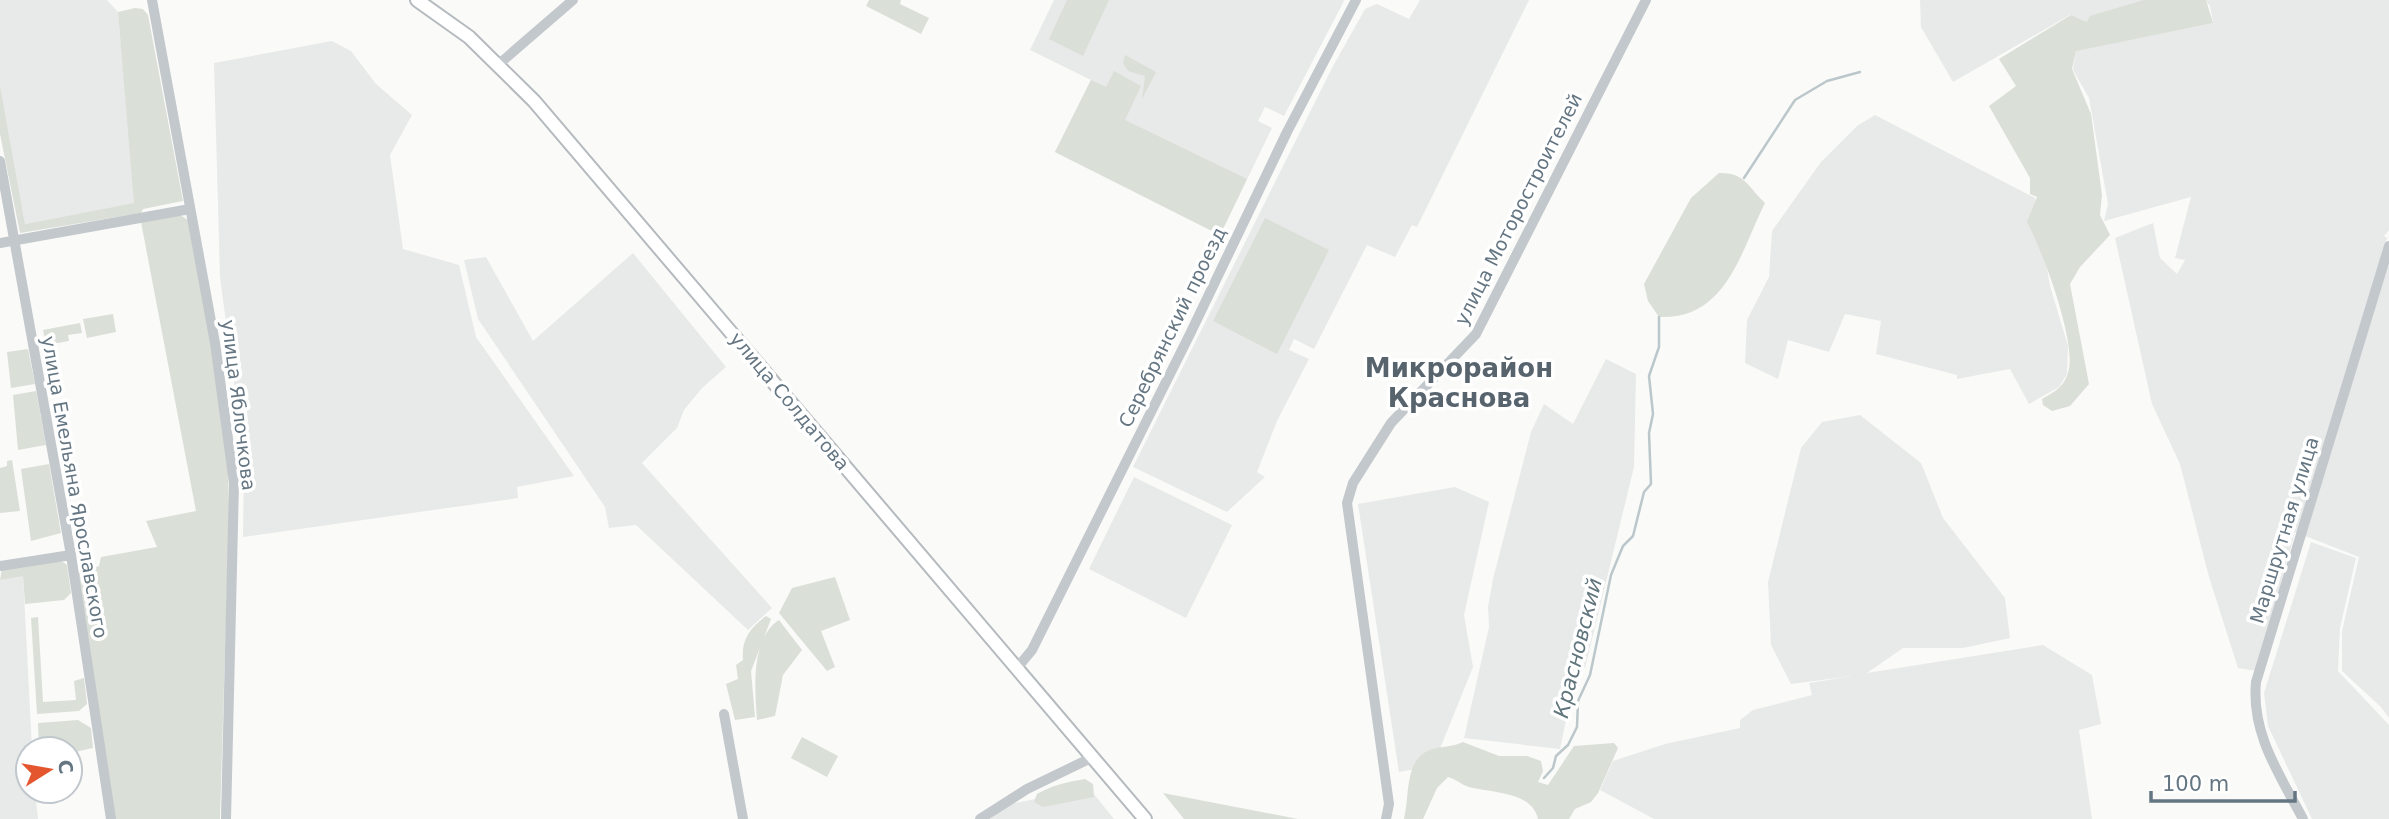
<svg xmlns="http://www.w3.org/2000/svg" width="2389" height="819" font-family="'DejaVu Sans',sans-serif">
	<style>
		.built { fill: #e8e9e9 }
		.green { fill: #dadfd7 }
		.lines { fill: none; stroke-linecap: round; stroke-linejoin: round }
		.stream { stroke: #bbc7cb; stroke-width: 2.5 }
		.major-casing { stroke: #b5babe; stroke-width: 16 }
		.minor { stroke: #c3c8cc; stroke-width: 10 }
		.major { stroke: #fff; stroke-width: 12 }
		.labels { text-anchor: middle; stroke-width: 7; stroke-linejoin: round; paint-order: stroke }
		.street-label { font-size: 19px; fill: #657683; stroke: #fff }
		.water-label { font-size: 21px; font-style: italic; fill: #60757c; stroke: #fff }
		.district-label { font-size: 26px; font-weight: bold; fill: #57646e; stroke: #fff }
	</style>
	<rect width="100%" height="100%" fill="#fafaf8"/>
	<path class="built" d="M 0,0 L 107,0 L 118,12 L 135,203 L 25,224 L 0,85 Z
		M 1054,0 L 1343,0 L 1344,1 L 1284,116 L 1265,107 L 1258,121 L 1272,128 L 1222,231 L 1218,234 L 1055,152 L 1091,80 L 1030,50 Z
		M 1420,0 L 1529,0 L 1417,227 L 1412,225 L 1395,257 L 1367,245 L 1314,349 L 1294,339 L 1289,350 L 1309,359 L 1277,421 L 1257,472 L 1265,477 L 1227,512 L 1133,467 L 1332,68 L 1365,9 L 1377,4 L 1409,19 Z
		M 1920,0 L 2159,0 L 2088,22 L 2070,15 L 1953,82 L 1921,27 Z
		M 2205,0 L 2389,0 L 2389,230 L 2384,236 L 2387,238 L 2338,402 L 2389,253 L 2389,718 L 2381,707 L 2342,671 L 2342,631 L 2359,557 L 2295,532 L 2257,671 L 2238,668 L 2209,577 L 2180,464 L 2152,404 L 2115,238 L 2153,223 L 2160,258 L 2177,274 L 2185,260 L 2175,258 L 2191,197 L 2104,221 L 2108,204 L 2089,98 L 2073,70 L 2076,50 L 2213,23 L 2210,6 Z
		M 332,41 L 351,51 L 376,84 L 412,115 L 390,155 L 403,249 L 459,265 L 476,337 L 574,476 L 517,487 L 518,498 L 243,537 L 244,458 L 220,277 L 214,63 Z
		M 1875,115 L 2035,198 L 2050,286 L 2068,346 L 2067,374 L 2059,387 L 2029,404 L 2010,369 L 1957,379 L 1957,375 L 1876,354 L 1881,321 L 1845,314 L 1829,352 L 1788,340 L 1778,379 L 1745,363 L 1747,320 L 1769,277 L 1772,231 L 1821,162 L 1857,126 Z
		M 633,253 L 726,367 L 702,388 L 684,410 L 677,428 L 642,463 L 772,608 L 748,630 L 636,525 L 609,528 L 605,507 L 478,319 L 464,260 L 486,257 L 533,341 Z
		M 1606,359 L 1636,374 L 1634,467 L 1585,668 L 1577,667 L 1560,749 L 1464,738 L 1489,627 L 1488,607 L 1493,579 L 1531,432 L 1544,404 L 1573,424 Z
		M 1860,415 L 1921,463 L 1943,518 L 2005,598 L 2010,638 L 1963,648 L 1903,648 L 1867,673 L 2043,645 L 2092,675 L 2101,724 L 2079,730 L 2092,819 L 1654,819 L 1600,790 L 1613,761 L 1665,744 L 1740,728 L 1740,720 L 1753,710 L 1812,695 L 1809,683 L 1852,676 L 1791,684 L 1771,645 L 1768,582 L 1801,448 L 1822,422 Z
		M 1134,477 L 1232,525 L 1186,618 L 1089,569 Z
		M 1455,487 L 1489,502 L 1464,615 L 1473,667 L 1433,766 L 1399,772 L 1358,504 Z
		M 2311,542 L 2356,558 L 2340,628 L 2338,671 L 2389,725 L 2389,819 L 2312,819 L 2268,726 L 2264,693 Z
		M 23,575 L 32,749 L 28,749 L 28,791 L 35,791 L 38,819 L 0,819 L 0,580 Z
		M 1089,788 L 1114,819 L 990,819 L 1006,805 Z"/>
	<path class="green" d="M 869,0 L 901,0 L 900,4 L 929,18 L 921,34 L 866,6 Z
		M 1067,0 L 1109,0 L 1083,56 L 1049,39 Z
		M 2144,0 L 2206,0 L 2213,23 L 2076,51 L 2072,69 L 2091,114 L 2102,195 L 2100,215 L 2110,235 L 2080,267 L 2070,284 L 2089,384 L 2070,406 L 2052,411 L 2043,405 L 2042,399 C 2054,392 2064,387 2068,373 C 2078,345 2042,249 2027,222 L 2037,197 L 2030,194 L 2030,178 L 1989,106 L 2016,86 L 1999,59 L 2071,15 L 2087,22 L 2090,16 Z
		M 135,8 L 143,9 L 148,15 L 183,201 L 143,209 L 141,213 L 20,233 L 0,134 L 0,85 L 25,224 L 134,203 L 118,12 Z
		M 1125,55 L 1156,72 L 1142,99 L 1145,76 L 1128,71 L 1123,63 Z
		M 1114,71 L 1141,86 L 1125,120 L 1247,179 L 1222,231 L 1218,234 L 1055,152 L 1091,80 L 1106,87 Z
		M 1719,173 C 1746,173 1747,186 1765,203 C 1741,250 1727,320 1659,317 L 1648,301 L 1644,284 L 1691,198 Z
		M 180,215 L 188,220 L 211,344 L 228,465 L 229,520 L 220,819 L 115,819 L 78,573 L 99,566 L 101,557 L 157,547 L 146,521 L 196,511 L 141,222 Z
		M 1265,218 L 1329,250 L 1277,354 L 1213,321 Z
		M 113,314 L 116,332 L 87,338 L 83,319 Z
		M 80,323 L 82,333 L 68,335 L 69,341 L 46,345 L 43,330 Z
		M 28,349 L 35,384 L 11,388 L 7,352 Z
		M 36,391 L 46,445 L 18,450 L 13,395 Z
		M 12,460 L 20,511 L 0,513 L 0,468 L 7,466 L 7,461 Z
		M 49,464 L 61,533 L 31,541 L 21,469 Z
		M 60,560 L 67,565 L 71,593 L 64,600 L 25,604 L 23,576 L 0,580 L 2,569 Z
		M 835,577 L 850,620 L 821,631 L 835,667 L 827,671 L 779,613 L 792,588 Z
		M 766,616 L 771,619 L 751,671 L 755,717 L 735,720 L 726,684 L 738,679 L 736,665 L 743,660 C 741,640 750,628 766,616 Z
		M 38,617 L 43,702 L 76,700 L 74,681 L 84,678 L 87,704 L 79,711 L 37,714 L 31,618 Z
		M 779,620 L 802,650 L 783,675 L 775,716 L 757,720 C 755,690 750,639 779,620 Z
		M 78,720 L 91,728 L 93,748 L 70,753 L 70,749 L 39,749 L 38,723 Z
		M 802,737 L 838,756 L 827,777 L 791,758 Z
		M 1463,742 L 1499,756 L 1527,756 L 1541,761 L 1543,771 L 1538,782 L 1548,785 L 1574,746 L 1614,743 L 1618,748 L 1598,793 L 1591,802 L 1575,809 L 1569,819 L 1538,819 C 1532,791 1491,793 1469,787 C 1462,785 1456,779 1448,777 L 1437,788 L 1423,819 L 1404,819 C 1410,795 1404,760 1430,750 C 1440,746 1450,748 1463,742 Z
		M 1085,779 L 1093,784 L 1094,797 L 1043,807 L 1034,802 L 1037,794 C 1053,785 1067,782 1085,779 Z
		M 1163,793 L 1298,819 L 1184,819 Z"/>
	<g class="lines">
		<path class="stream" d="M 1744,178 L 1795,100 L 1827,81 L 1860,72
			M 1544,778 L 1553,768 L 1556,756 L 1568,745 L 1577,727 L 1578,701 L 1590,675 L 1611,575 L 1623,546 L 1633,536 L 1644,492 L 1651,484 L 1649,433 L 1653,414 L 1649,376 L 1659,347 L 1659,317"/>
		<defs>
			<path id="major" d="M 417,0 L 469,37 L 534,101 L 1145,819"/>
		</defs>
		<use href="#major" class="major-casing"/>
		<path class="minor" d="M 152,0 L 215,343 L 234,483 L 226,819
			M 499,64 L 573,0
			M 0,161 L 71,555 L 111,819
			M 0,243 L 190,209
			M 0,566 L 71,555
			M 1017,668 L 1032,650 L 1190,334 L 1287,132 L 1356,0
			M 724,714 L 743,819
			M 980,819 L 1027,789 L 1093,757
			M 1386,819 L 1389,804 L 1347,503 L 1353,483 L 1391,423 L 1476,334 L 1646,0
			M 2303,819 C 2280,775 2251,734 2256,682 L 2389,246"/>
		<use href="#major" class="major"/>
	</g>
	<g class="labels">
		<g class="street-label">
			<text transform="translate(1518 209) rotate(-63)" y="7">улица Моторостроителей</text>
			<text transform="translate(1172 327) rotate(-64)" y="7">Серебрянский проезд</text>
			<text transform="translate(790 401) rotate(50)" y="7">улица Солдатова</text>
			<text transform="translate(239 405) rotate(83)" y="7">улица Яблочкова</text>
			<text transform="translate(75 487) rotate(80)" y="7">улица Емельяна Ярославского</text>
			<text transform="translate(2284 530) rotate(-73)" y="7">Маршрутная улица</text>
		</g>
		<g class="water-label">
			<text transform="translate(1578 648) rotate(-76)" y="7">Красновский</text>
		</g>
		<g class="district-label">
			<text x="1459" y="377">Микрорайон<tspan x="1459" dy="30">Краснова</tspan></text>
		</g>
	</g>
	<g transform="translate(49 770) rotate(79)"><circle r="33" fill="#ffffff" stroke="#c1c8cd" stroke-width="2"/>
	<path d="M0-5L12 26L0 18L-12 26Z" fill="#e4572e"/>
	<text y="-10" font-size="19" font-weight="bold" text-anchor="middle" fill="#657683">С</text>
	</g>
	<path d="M2151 791v10h144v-10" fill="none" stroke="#657683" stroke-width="3.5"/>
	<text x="2162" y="791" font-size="21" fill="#657683" stroke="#ffffff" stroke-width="5" paint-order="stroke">100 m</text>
</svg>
